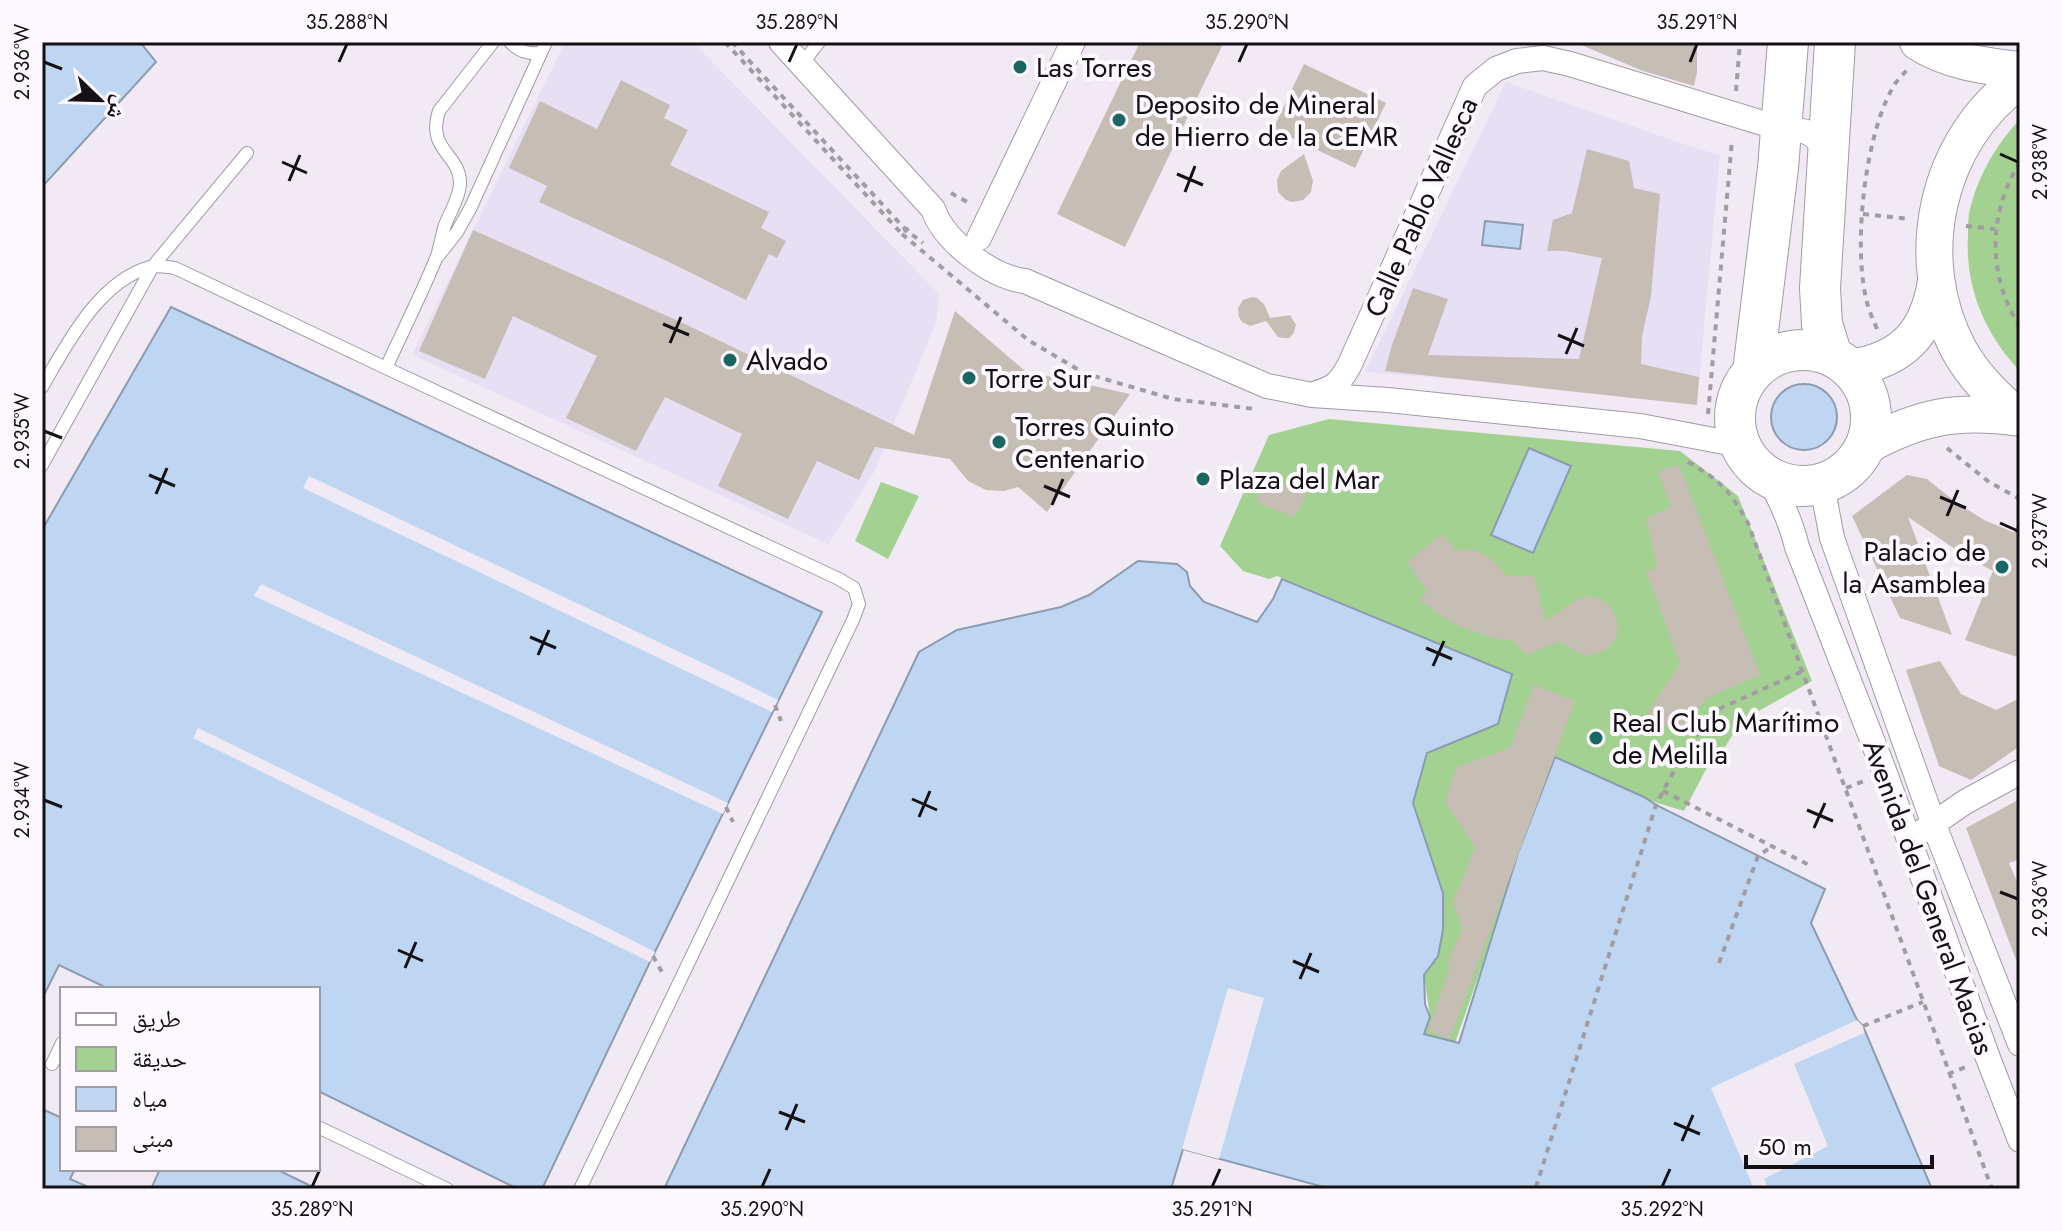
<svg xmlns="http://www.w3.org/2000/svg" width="2062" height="1231" font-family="Jost,'Noto Naskh Arabic',sans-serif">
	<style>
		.commercial { fill: #e7dff4 }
		.green { fill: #a2d191 }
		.water { fill: #bfd6f2; stroke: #8c9bb0; stroke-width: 2 }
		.pier { fill: #f1eaf4 }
		.building { fill: #c6bdb5 }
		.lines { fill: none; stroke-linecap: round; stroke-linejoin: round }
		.service-casing { stroke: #a19ba4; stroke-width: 14 }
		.minor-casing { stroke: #a19ba4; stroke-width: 26 }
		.secondary-casing { stroke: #a19ba4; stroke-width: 38 }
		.primary-casing { stroke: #a19ba4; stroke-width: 42 }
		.path { stroke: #a19ba3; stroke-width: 4; stroke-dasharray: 6 6; stroke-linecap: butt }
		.service { stroke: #fff; stroke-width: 12 }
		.minor { stroke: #fff; stroke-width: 24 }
		.secondary { stroke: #fff; stroke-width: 36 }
		.primary { stroke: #fff; stroke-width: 40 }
		.ticks { fill: none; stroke: #141115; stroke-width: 3 }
		.poi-dot { fill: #196663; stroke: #fdf8ff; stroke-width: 3 }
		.labels { text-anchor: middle; stroke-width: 8; stroke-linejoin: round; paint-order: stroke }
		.poi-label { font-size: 28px; fill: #141115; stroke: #fdf8ff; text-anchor: start }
		.street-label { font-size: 28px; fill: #141115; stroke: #fdf8ff }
		.neatline { fill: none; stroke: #141115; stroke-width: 3 }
		.ticks-label { font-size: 20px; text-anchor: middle; fill: #141115 }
	</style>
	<rect width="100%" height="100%" fill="#f1eaf4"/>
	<path class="commercial" d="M 565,42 L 693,42 L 939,294 L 936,323 L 873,474 L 828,544 L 412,355 Z
		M 1506,82 L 1689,146 L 1720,155 L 1698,392 L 1691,398 L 1365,372 Z"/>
	<path class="green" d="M 2020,119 L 2020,371 C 1985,334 1965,288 1968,236 C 1968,226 1968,214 1971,205 C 1980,172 1997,144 2020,119 Z
		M 1329,419 L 1680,451 L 1738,496 L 1812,681 L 1741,721 L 1714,765 L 1711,760 L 1684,811 L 1648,800 L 1555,758 L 1455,1043 L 1423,1034 L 1430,1017 L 1424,974 L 1438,956 L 1443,930 L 1443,893 L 1413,803 L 1427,753 L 1498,724 L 1512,674 L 1277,576 L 1269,579 L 1243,571 L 1220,546 L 1269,435 Z
		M 881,482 L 919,496 L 888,559 L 855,541 Z"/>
	<path class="water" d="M 42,42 L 140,42 L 156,62 L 42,187 Z
		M 1485,221 L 1523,225 L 1520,249 L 1482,245 Z
		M 171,307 L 822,612 L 650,962 L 542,1189 L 518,1189 L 318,1091 L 318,989 L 109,989 L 59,965 L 42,999 L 42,530 Z
		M1771 417a33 33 0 1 1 66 0a33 33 0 1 1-66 0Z
		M 1529,448 L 1571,466 L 1533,553 L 1491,535 Z
		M 1138,561 L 1177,564 L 1187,572 L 1190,586 L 1204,602 L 1257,622 L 1273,599 L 1282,579 L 1512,674 L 1498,724 L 1427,753 L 1413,803 L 1443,893 L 1443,930 L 1438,956 L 1424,975 L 1425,1004 L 1430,1017 L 1424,1034 L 1459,1043 L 1518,853 L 1555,757 L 1644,797 L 1656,805 L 1825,889 L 1811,923 L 1857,1020 L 1863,1026 L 1932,1189 L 1331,1189 L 1183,1149 L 1171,1189 L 664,1189 L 919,652 L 957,630 L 1061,607 L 1089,595 Z
		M 42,1109 L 62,1118 L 62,1169 L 75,1169 L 70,1179 L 93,1189 L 42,1189 Z
		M 160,1169 L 276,1169 L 317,1189 L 151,1189 Z"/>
	<path class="pier" d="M 309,476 L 732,677 L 778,700 L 772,712 L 303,488 Z
		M 261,584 L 728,803 L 723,814 L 254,596 Z
		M 198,728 L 610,929 L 655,952 L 650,962 L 193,738 Z
		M 1228,988 L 1264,998 L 1219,1159 L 1182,1149 Z
		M 1857,1020 L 1863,1026 L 1864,1033 L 1794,1064 L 1828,1146 L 1764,1179 L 1768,1189 L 1754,1189 L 1711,1088 Z"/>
	<path class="building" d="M 1140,42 L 1224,42 L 1125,247 L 1057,214 Z
		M 1574,42 L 1697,42 L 1697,72 L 1694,86 L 1643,71 Z
		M 1304,64 L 1386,103 L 1355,168 L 1273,129 Z
		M 621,80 L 670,105 L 664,118 L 688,130 L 670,165 L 769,212 L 761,228 L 786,241 L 777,258 L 769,254 L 746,300 L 671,263 L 539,202 L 547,186 L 509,168 L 540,101 L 597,129 Z
		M 1587,149 L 1629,161 L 1634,188 L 1660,194 L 1651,296 L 1642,336 L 1641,364 L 1699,377 L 1697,405 L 1385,371 L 1392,345 L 1413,288 L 1448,299 L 1428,355 L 1579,359 L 1602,258 L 1565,251 L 1547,251 L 1553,220 L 1572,213 Z
		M 1304,154 L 1313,181 L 1311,192 L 1303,200 L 1292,202 L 1286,200 L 1278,192 L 1277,180 L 1281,171 Z
		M 473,230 L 683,323 L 914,435 L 955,311 L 1025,371 L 1130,394 L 1047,512 L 1018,487 L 1004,491 L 986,490 L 968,481 L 950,459 L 875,447 L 859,480 L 817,461 L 788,519 L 718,486 L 742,434 L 665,397 L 636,451 L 566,418 L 597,356 L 513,316 L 485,379 L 419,351 Z
		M 1252,297 L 1257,298 L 1264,304 L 1270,318 L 1290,315 L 1296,325 L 1293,334 L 1289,338 L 1283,338 L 1278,337 L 1266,321 L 1250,326 L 1242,322 L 1239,317 L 1238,308 L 1243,300 Z
		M 1679,465 L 1760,675 L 1707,698 L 1682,727 L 1670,728 L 1655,720 L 1648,712 L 1680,664 L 1646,571 L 1657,568 L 1646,518 L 1671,507 L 1658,471 Z
		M 1907,475 L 1927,479 L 1957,503 L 1984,520 L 2020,535 L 2020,658 L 1965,640 L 1993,571 L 1964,555 L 1908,517 L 1952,635 L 1900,618 L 1852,516 Z
		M 1267,477 L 1306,494 L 1295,518 L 1256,502 Z
		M 1442,534 L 1456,550 L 1474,550 L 1485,555 L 1495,562 L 1507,576 L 1534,576 L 1545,621 L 1576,600 L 1585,597 L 1595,597 L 1604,601 L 1611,607 L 1618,625 L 1617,635 L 1612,644 L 1605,650 L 1596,654 L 1586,655 L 1577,653 L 1559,641 L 1527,655 L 1512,640 L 1497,639 L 1461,627 L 1445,618 L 1420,600 L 1427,591 L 1407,562 Z
		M 1940,661 L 1961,694 L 1996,710 L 2020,698 L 2020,746 L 1971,780 L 1939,766 L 1906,670 Z
		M 1534,685 L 1575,701 L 1450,1039 L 1428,1031 L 1450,967 L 1447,964 L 1462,929 L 1453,902 L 1475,847 L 1445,802 L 1456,767 L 1510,748 Z
		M 2020,799 L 2020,859 L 2009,863 L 2020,889 L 2020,964 L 2018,965 L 1966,828 Z"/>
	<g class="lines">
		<defs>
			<path id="service" d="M 510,42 C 520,52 528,54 541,53
				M 802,64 L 819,42
				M 439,255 L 457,232 L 470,209 L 546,42
				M 386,368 C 402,333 420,297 435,261 C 440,250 441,237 445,225 C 450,212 459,199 460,184 C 461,154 426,151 439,111 L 493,42
				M 42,387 C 67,344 99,281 150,267 C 158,265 167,267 175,268 L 386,368 L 839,579 L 854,588 L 859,604 L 853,620 L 580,1189
				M 42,465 L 153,266 L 247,153
				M 52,1064 L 62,1043
				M 318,1127 L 447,1189"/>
			<path id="minor" d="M 781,42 L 933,209 C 944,241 991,277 1025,281 L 1267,386 L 1312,395 L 1388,400 L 1640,426 L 1740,445
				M 979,238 L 1073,42
				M 1314,394 C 1334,388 1339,384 1349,366 L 1475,86 L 1496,69 L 1517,61 L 1543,58 L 1570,64 L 1782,129 C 1808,130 1813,131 1828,153
				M 1768,477 C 1781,500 1791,522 1797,547 L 1885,773 L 1988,1058 L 2020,1140
				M 1826,482 L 1825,501 L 1832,538 L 1934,825 L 2020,1044
				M 1923,831 L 1965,802 L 2020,772"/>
			<path id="secondary" d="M 1918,42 C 1949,62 1985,66 2020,70
				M 2020,80 C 1936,140 1910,259 1959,350 C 1974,377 1996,399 2020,418
				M 1850,368 C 1903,360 1928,333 1936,281
				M 1864,447 C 1920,416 1957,409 2020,418"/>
			<path id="primary" d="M1735 418a68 68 0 1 1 136 0a68 68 0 1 1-136 0Z
				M 1832,356 L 1822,324 L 1820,288 L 1835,42
				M 1753,372 L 1778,168 L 1788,42"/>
		</defs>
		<use href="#service" class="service-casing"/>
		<use href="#minor" class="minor-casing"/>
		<use href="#secondary" class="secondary-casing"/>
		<use href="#primary" class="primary-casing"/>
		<path class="path" d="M 725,42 L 902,234 L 913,224
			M 732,42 L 906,230 L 923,243
			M 1736,91 L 1740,42
			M 2020,162 C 1988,213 1987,276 2020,327
			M 951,193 L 971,204
			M 1863,214 L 1910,219
			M 1966,226 L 1995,229
			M 902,234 L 1028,340 L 1084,373 L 1173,399 L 1255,409
			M 1877,329 C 1874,321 1870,314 1868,306 C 1852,252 1864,139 1892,89 C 1895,82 1902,76 1907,70
			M 1708,414 L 1732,140
			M 1947,448 L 1989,482 L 2020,499
			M 1688,462 C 1720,480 1730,491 1748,523 L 1992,1189
			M 2016,533 L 2020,523
			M 775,705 L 781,721
			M 1846,788 L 1864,781
			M 1663,791 L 1811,866
			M 726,807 L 733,822
			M 653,956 L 662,972
			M 1719,963 L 1758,856 L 1771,847
			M 1863,1026 L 1923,1002
			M 1948,1074 L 1966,1067
			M 1536,1187 L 1656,805 C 1671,774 1691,741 1713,714 L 1721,708 L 1803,671"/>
		<use href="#service" class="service"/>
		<use href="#minor" class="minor"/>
		<use href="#secondary" class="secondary"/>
		<use href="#primary" class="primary"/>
	</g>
	<path class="ticks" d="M 44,62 L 62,69M 339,62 L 347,44M 789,62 L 797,44M 1239,62 L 1247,44M 1690,62 L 1697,44M 2000,154 L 2018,162M 282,162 L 307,173M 1177,174 L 1203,185M 289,181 L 300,155M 1185,192 L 1195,166M 663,324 L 689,335M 1558,335 L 1584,346M 670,343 L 681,317M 1566,354 L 1577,328M 44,431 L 62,438M 149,475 L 175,486M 1044,486 L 1070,497M 156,494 L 167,468M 1940,497 L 1966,508M 1052,505 L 1063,479M 1947,516 L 1958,490M 2000,523 L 2018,531M 530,637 L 556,648M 1426,648 L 1452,659M 538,655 L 549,630M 1433,666 L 1444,641M 912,799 L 937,810M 44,800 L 62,807M 1807,810 L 1833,821M 919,817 L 930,791M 1814,828 L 1825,803M 2000,892 L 2018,899M 398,950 L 423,961M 1293,961 L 1319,972M 405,968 L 416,942M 1300,979 L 1311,953M 779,1112 L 805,1122M 1674,1123 L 1700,1134M 786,1130 L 797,1104M 1682,1141 L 1693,1115M 312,1187 L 320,1169M 762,1187 L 770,1169M 1212,1187 L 1220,1169M 1662,1187 L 1670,1169"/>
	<g class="poi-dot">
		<circle cx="1020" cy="67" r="8"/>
		<circle cx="1119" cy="120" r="8"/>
		<circle cx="730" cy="360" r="8"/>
		<circle cx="969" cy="378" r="8"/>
		<circle cx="999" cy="442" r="8"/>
		<circle cx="1203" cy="479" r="8"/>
		<circle cx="2002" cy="567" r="8"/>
		<circle cx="1596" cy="738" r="8"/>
	</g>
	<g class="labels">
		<g class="poi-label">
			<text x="1036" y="77">Las Torres</text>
			<text x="1135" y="114">Deposito de Mineral<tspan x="1135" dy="32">de Hierro de la CEMR</tspan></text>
			<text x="746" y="370">Alvado</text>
			<text x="985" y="388">Torre Sur</text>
			<text x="1015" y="436">Torres Quinto<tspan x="1015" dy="32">Centenario</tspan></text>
			<text x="1219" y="489">Plaza del Mar</text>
			<text x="1986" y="561" text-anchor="end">Palacio de<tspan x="1986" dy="32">la Asamblea</tspan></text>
			<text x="1612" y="732">Real Club Marítimo<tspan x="1612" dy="32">de Melilla</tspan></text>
		</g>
		<g class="street-label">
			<text transform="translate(1421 207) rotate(-66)" y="10">Calle Pablo Vallesca</text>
			<text transform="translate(1929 897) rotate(70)" y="10">Avenida del General Macias</text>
		</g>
	</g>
	<rect width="2062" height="1231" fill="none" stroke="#fdf8ff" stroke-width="88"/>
	<rect x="60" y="987" width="260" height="184" fill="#fdf8ff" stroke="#a09ca1" stroke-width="2"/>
	<rect x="76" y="1013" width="40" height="12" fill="#ffffff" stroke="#a09ca1" stroke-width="2"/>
	<text x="132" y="1027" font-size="24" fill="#141115">طريق</text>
	<rect x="76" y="1047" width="40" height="24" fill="#a2d191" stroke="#a09ca1" stroke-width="2"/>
	<text x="132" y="1067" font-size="24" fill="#141115">حديقة</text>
	<rect x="76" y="1087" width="40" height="24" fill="#bfd6f2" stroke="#a09ca1" stroke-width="2"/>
	<text x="132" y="1107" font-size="24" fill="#141115">مياه</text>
	<rect x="76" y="1127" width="40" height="24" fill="#c6bdb5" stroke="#a09ca1" stroke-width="2"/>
	<text x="132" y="1147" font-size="24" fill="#141115">مبنى</text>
	<g transform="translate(100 100) rotate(113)" stroke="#fdf8ff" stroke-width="6" paint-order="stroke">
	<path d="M0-6L14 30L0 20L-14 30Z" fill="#141115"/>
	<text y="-12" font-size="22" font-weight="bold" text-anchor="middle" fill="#141115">ش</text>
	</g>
	<path d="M1746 1155v12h186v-12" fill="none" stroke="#141115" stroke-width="4"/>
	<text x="1758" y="1155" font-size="24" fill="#141115" stroke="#fdf8ff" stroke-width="6" paint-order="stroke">50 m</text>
	<rect x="44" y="44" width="1974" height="1143" class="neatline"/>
	<g class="ticks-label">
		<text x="347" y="29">35.288°N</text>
		<text x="797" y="29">35.289°N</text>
		<text x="1247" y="29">35.290°N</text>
		<text x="1697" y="29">35.291°N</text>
		<text transform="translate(22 62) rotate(-90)" y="7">2.936°W</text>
		<text transform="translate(2040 162) rotate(-90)" y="7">2.938°W</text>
		<text transform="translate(22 431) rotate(-90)" y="7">2.935°W</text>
		<text transform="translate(2040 531) rotate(-90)" y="7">2.937°W</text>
		<text transform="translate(22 800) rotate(-90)" y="7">2.934°W</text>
		<text transform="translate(2040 899) rotate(-90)" y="7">2.936°W</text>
		<text x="312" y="1216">35.289°N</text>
		<text x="762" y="1216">35.290°N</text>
		<text x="1212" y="1216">35.291°N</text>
		<text x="1662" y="1216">35.292°N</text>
	</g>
</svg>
